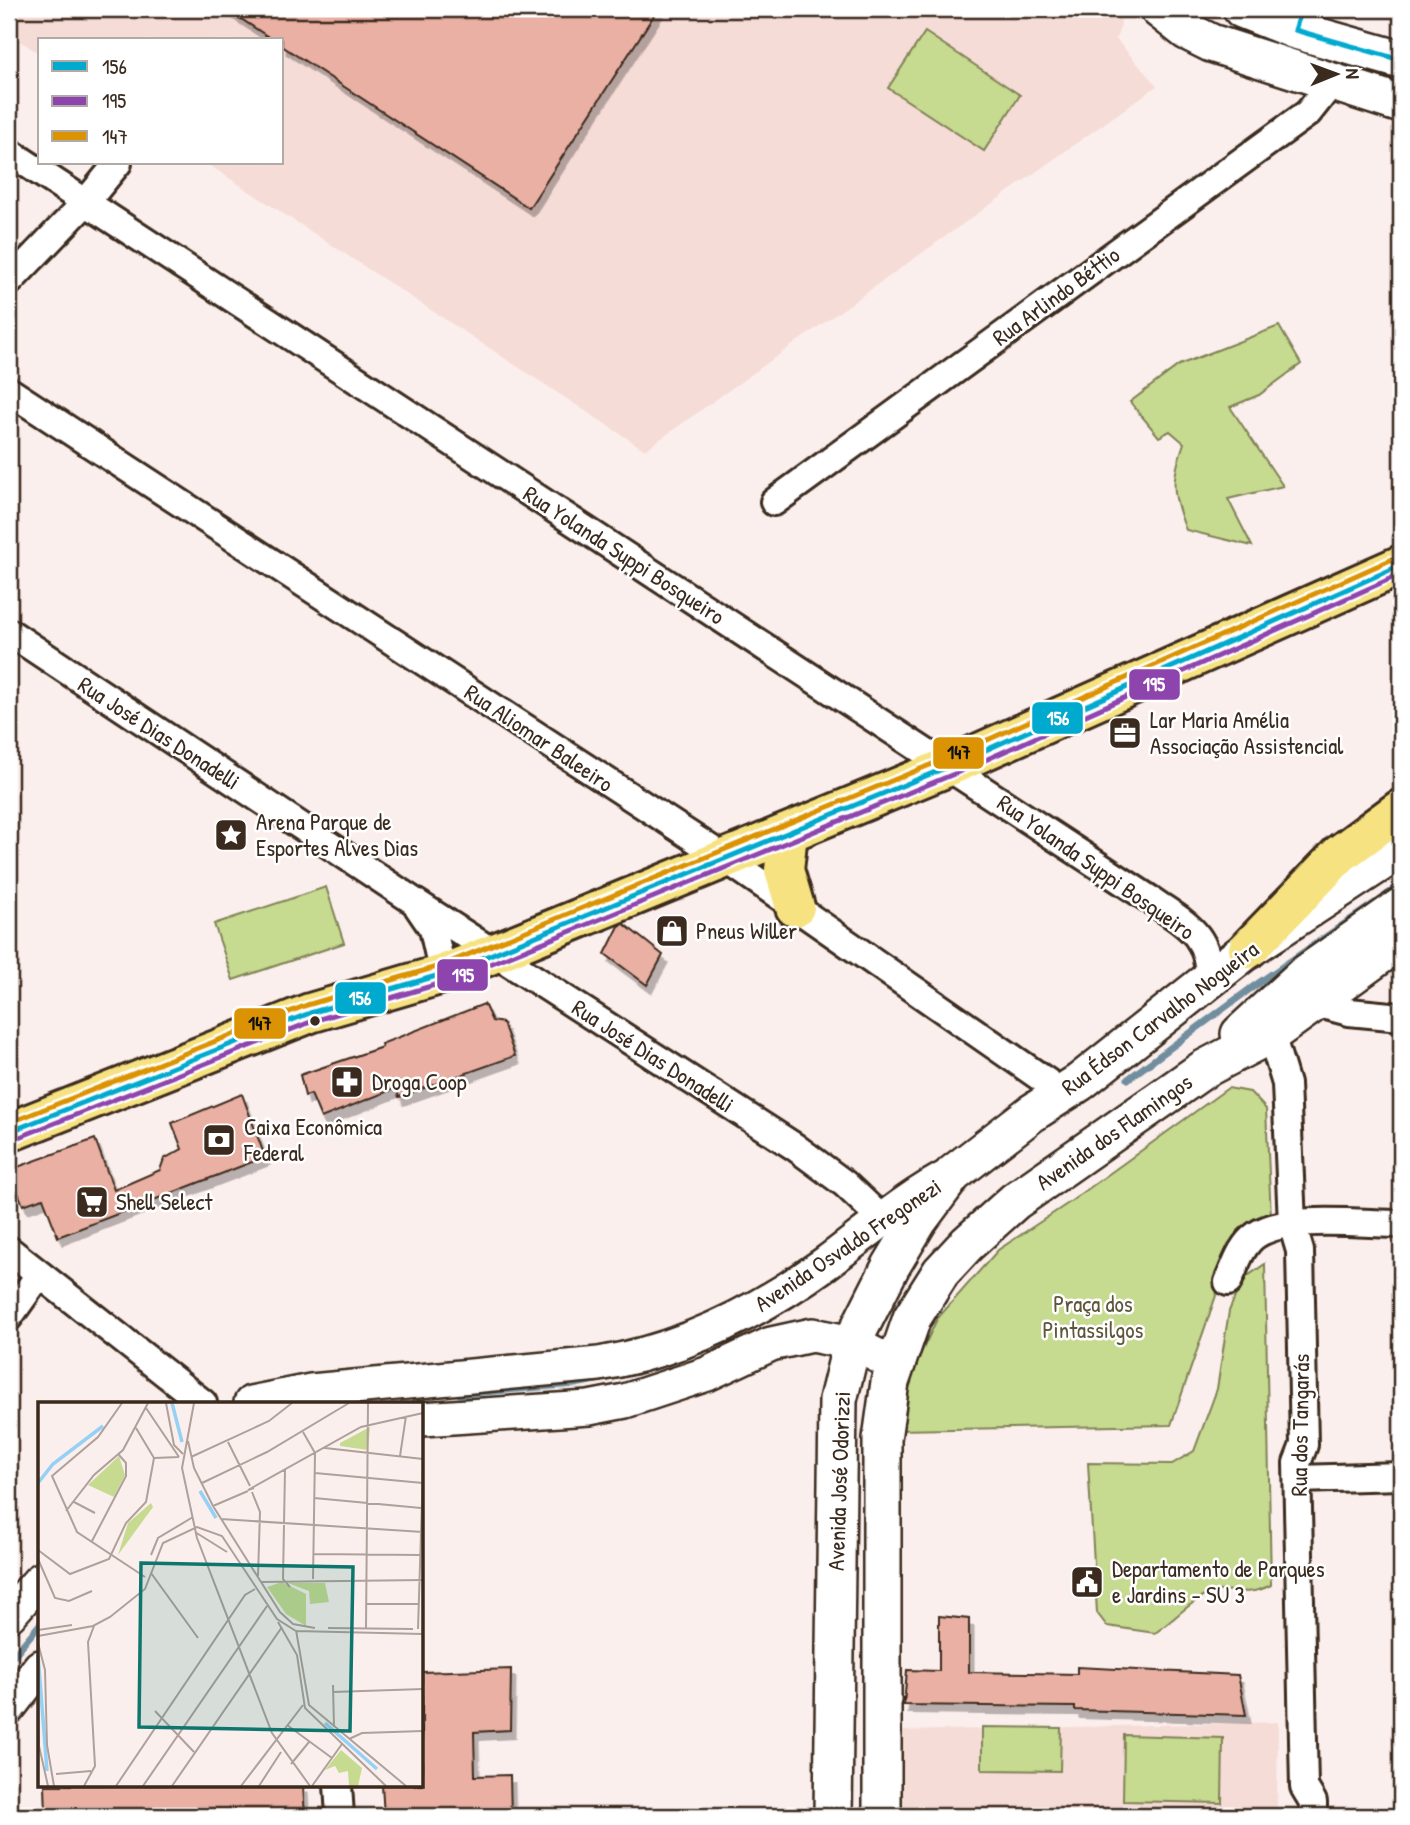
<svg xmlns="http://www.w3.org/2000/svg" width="1410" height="1825" font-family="'Patrick Hand',sans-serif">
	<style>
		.built { fill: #f6dcd7 }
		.green { fill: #c6da90; stroke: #808257; stroke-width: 2 }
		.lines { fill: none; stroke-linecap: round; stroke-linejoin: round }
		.stream { stroke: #718e9f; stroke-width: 7 }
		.building { fill: #eab0a3; stroke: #3b2a1e; stroke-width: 2; filter: url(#shadow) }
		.minor-casing { stroke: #3b2a1e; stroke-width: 32 }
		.tertiary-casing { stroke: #3b2a1e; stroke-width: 38 }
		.secondary-casing { stroke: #3b2a1e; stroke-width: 42 }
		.primary-casing { stroke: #3b2a1e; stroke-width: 44 }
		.minor { stroke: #fff; stroke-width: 26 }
		.tertiary { stroke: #fff; stroke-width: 33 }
		.secondary { stroke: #fff; stroke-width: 37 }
		.primary { stroke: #f6e281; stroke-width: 38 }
		.bus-1-casing { stroke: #fff; stroke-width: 10 }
		.bus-2-casing { stroke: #fff; stroke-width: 10 }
		.bus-3-casing { stroke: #fff; stroke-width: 10 }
		.bus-1 { stroke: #00a9ce; stroke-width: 5 }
		.bus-2 { stroke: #8e44ad; stroke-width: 5 }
		.bus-3 { stroke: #db9304; stroke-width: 5 }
		.bus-dot { fill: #3b2a1e; stroke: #fff; stroke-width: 2.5 }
		.labels { text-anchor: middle; stroke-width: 5; stroke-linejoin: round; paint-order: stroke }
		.street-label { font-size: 23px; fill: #3b2a1e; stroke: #fff }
		.poi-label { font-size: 23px; fill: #3b2a1e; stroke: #fff; text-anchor: start }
		.park-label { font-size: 23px; fill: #5e563a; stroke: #fff }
		.inset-river { fill: none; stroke: #95d0f5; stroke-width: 3.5 }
		.inset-road { fill: none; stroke: #aea09a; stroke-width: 2 }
		.view { fill: #0f766e; fill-opacity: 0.15; stroke: #0f766e; stroke-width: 3.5 }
		.inset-edge { fill: none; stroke: #3b2a1e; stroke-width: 3.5 }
		.line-badge { stroke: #fff; stroke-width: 2.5 }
		.badge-label { font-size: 19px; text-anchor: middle; font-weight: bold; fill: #fff }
		.pale-badge-label { font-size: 19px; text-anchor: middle; font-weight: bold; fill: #111 }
	</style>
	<defs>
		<filter id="shadow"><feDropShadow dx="4.5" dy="8" stdDeviation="0" flood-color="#0004"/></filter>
	</defs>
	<rect width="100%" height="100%" fill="#fbefed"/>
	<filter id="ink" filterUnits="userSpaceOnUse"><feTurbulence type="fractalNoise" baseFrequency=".0143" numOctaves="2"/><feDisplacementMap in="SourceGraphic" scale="14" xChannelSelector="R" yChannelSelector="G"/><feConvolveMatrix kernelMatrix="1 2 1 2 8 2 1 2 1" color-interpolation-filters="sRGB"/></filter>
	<g filter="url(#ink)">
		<path class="built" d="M 9,9 L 1120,9 L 1121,25 L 1116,39 L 1157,86 L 645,450 L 206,163 L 282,163 L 282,40 L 40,40 L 40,54 L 9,34 Z
			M 1278,1722 L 1277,1816 L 898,1816 L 898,1731 Z"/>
		<path class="green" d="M 925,32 L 1020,95 L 984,151 L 888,88 Z
			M 1279,326 L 1301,364 L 1259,395 L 1230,407 L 1283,486 L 1228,499 L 1252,546 L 1186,530 C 1171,492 1171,481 1184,443 L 1170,431 L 1159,437 L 1130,402 L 1179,365 Z
			M 326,887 L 344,943 L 233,980 L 214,924 Z
			M 1228,1088 L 1250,1092 L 1266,1109 L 1271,1217 L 1228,1261 L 1171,1425 L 896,1430 L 908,1381 L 937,1319 L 998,1250 L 1070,1202 Z
			M 1265,1264 L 1271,1585 C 1244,1599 1232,1586 1213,1592 C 1191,1600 1174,1620 1155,1633 L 1107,1626 L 1097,1613 L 1088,1463 L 1172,1464 L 1194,1451 L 1217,1389 L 1229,1311 L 1242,1280 Z
			M 982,1727 L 1061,1728 L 1060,1771 L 982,1770 Z
			M 1124,1735 L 1223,1738 L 1222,1803 L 1123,1801 Z"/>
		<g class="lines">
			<path class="stream" d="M 1385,896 L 1401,885
				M 1128,1079 L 1250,989 L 1375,903
				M 460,1394 L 575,1384 L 638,1372
				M 9,1661 L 40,1624"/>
		</g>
		<path class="building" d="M 226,9 L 658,9 L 529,208 L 282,46 L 282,40 L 273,40 Z
			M 624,924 L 663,955 L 647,985 L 605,954 L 619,926 Z
			M 484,1004 L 492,1021 L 503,1023 L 515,1056 L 399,1097 L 396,1088 L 321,1118 L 311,1094 L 305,1096 L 300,1075 L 382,1047 L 381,1044 Z
			M 242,1094 L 265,1157 L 58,1237 L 43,1198 L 23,1205 L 9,1170 L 95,1139 L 114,1190 L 160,1170 L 164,1159 L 182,1149 L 172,1123 Z
			M 939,1616 L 969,1619 L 969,1672 L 1077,1674 L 1077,1667 L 1238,1675 L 1246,1715 L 1075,1710 L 1075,1707 L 904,1705 L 907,1670 L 939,1671 Z
			M 511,1669 L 510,1730 L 474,1732 L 475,1776 L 510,1775 L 511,1816 L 384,1816 L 382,1785 L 422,1785 L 422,1672 Z
			M 45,1785 L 303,1785 L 305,1816 L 46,1816 Z"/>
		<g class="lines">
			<defs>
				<path id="minor" d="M 9,152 L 1151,900 C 1185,924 1209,933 1209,978
					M 9,282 L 86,202 L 118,163
					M 9,391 L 726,859 L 1063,1093
					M 774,502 L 1308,113 L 1323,94 L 1328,82
					M 9,632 L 415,902 L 795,1147 L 845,1184 L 883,1220
					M 418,907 L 433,929 L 443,974
					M 1315,1003 L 1349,1012 L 1401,1017
					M 1271,1034 L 1286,1084 L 1292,1224 L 1300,1251 L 1304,1445 L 1297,1463 L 1304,1787 L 1313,1802 L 1313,1816
					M 9,1250 L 203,1403
					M 1228,1282 C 1235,1267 1241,1245 1256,1235 C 1287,1214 1363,1224 1401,1224
					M 9,1317 L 39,1275
					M 1298,1479 L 1401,1476
					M 338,1785 L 340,1816"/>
				<path id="tertiary" d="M 251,1403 L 311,1391 L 599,1364 C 683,1350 757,1313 826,1263 C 868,1232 906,1198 953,1174
					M 422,1419 L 589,1408 L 625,1401 L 707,1374 L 771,1344 L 812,1335 L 852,1343 L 894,1364
					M 9,1615 L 40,1580
					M 9,1707 L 40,1667"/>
				<path id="secondary" d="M 1159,9 L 1187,31 L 1211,43 L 1401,104
					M 1242,9 L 1295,30 L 1401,60
					M 1240,1034 L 1303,976 L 1401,907
					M 833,1816 L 838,1400 L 852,1343 L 891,1266 L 918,1221 L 953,1174 L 1032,1113 L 1080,1082 L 1248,949 L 1401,849
					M 882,1816 L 882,1439 L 890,1382 L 912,1318 L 941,1272 L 967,1244 L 1015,1201 L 1204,1069 L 1271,1034 L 1401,940"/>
				<path id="primary" d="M 788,833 L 784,870 L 795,907
					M 1248,949 L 1340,854 L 1401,809
					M 9,1132 L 310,1013 L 443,974 L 556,928 L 950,766 L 1401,565"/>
			</defs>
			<use href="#minor" class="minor-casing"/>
			<use href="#tertiary" class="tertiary-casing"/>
			<use href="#secondary" class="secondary-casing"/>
			<use href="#primary" class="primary-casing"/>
			<use href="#minor" class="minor"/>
			<use href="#tertiary" class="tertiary"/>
			<use href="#secondary" class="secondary"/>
			<use href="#primary" class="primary"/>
			<defs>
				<path id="bus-1" d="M 1302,9 L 1295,30 L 1401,60
					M 9,1132 L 310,1013 L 443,974 L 556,928 L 950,766 L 1401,565"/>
				<path id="bus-2" d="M 12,1140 L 313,1021 L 445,982 L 559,936 L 954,774 L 1401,574"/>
				<path id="bus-3" d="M 9,1123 L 307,1005 L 440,966 L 553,920 L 947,758 L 1397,557"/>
			</defs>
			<use href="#bus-1" class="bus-1-casing"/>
			<use href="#bus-2" class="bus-2-casing"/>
			<use href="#bus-3" class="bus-3-casing"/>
			<use href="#bus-1" class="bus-1"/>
			<use href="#bus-2" class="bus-2"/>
			<use href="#bus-3" class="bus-3"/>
		</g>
	</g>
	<defs>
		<symbol id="office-square" viewBox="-11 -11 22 22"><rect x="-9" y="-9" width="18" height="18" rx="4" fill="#3b2a1e" stroke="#fff"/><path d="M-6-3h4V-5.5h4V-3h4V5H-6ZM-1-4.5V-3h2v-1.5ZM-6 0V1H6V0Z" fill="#fff"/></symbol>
		<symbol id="sight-square" viewBox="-11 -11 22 22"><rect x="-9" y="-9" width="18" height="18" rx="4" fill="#3b2a1e" stroke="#fff"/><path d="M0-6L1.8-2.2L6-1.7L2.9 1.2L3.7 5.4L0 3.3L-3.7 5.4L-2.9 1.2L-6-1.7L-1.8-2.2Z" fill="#fff"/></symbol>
		<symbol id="shop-square" viewBox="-11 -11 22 22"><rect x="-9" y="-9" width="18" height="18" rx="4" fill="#3b2a1e" stroke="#fff"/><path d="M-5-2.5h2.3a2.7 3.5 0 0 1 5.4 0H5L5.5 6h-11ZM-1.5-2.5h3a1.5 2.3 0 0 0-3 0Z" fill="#fff"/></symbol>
		<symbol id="pharmacy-square" viewBox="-11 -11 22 22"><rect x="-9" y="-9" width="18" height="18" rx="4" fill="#3b2a1e" stroke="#fff"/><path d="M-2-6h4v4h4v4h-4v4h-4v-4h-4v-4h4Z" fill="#fff"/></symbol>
		<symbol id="bank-square" viewBox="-11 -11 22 22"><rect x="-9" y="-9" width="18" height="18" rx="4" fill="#3b2a1e" stroke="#fff"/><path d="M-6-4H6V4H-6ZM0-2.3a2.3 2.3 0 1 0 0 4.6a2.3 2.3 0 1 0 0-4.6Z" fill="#fff"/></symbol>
		<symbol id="supermarket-square" viewBox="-11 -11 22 22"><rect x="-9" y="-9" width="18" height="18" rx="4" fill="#3b2a1e" stroke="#fff"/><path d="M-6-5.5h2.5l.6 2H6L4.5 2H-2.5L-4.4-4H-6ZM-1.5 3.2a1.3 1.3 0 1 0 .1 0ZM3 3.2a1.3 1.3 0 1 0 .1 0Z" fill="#fff"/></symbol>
		<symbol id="civic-square" viewBox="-11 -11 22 22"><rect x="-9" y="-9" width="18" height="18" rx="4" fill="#3b2a1e" stroke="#fff"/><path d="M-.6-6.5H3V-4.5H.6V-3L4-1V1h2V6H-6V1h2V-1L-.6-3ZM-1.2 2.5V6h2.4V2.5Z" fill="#fff"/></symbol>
	</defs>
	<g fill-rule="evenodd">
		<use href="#office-square" x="1106" y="714" width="38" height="38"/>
		<use href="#sight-square" x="212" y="816" width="38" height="38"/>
		<use href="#shop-square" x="653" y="912" width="38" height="38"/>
		<use href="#pharmacy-square" x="328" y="1063" width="38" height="38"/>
		<use href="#bank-square" x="200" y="1121" width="38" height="38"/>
		<use href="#supermarket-square" x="73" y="1183" width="38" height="38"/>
		<use href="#civic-square" x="1068" y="1563" width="38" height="38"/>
	</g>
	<circle class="bus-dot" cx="315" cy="1021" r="6"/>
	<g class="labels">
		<g class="street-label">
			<text transform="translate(1056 296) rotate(-36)" y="8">Rua Arlindo Béttio</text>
			<text transform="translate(624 555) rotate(33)" y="8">Rua Yolanda Suppi Bosqueiro</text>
			<text transform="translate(159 733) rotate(33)" y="8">Rua José Dias Donadelli</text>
			<text transform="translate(539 738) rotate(34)" y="8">Rua Aliomar Baleeiro</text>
			<text transform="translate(1096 867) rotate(35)" y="8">Rua Yolanda Suppi Bosqueiro</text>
			<text transform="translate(1160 1018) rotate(-37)" y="8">Rua Édson Carvalho Nogueira</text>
			<text transform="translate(653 1056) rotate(33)" y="8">Rua José Dias Donadelli</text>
			<text transform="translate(1114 1132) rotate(-35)" y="8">Avenida dos Flamingos</text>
			<text transform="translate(848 1245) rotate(-34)" y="8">Avenida Osvaldo Fregonezi</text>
			<text transform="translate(1300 1425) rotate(-89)" y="8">Rua dos Tangarás</text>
			<text transform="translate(839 1481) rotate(-88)" y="8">Avenida José Odorizzi</text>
		</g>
		<g class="poi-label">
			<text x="1150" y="728">Lar Maria Amélia<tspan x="1150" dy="26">Associação Assistencial</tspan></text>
			<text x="256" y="830">Arena Parque de<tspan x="256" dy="26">Esportes Alves Dias</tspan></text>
			<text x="696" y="939">Pneus Willer</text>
			<text x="372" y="1090">Droga Coop</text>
			<text x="244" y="1135">Caixa Econômica<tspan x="244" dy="26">Federal</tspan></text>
			<text x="116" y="1210">Shell Select</text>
			<text x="1112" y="1577">Departamento de Parques<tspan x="1112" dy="26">e Jardins - SU 3</tspan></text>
		</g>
		<g class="park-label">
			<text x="1093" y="1312">Praça dos<tspan x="1093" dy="26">Pintassilgos</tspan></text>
		</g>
	</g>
	<g transform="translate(38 1402)">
		<rect width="385" height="385" fill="#fbefed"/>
		<path d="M 332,25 L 330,48 L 302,44 L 302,41 ZM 81,54 L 87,73 L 76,95 L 50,83 ZM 113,101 L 115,105 L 80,153 L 90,121 ZM 244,180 L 268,192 L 268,224 L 248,212 L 229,185 ZM 250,181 L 287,181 L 291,200 L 272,202 L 271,189 ZM 303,348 L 324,366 L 320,384 L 311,384 L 310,369 L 301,371 L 297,364 L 287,368 Z" fill="#c6da90"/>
		<path class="inset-river" d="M 134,1 L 144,40M 0,81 L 15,62 L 65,24M 162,89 L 178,116M 0,253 L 9,369M 287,321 L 339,367"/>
		<path class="inset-road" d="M 84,1 L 60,35 L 14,74 L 39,130 L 107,175M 128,1 L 136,43 L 145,52M 156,1 L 144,66 L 159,136 L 234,331 L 272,384M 108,6 L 141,55M 98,26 L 116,56M 265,30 L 277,51 L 275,177M 150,39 L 156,66 L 175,104 L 242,210 L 255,222 L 277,226M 190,40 L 212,84M 287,46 L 385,57M 362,54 L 368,14M 153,55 L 231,19 L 254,1M 116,56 L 141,55M 247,68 L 245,177 L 252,185M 277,71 L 385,81M 164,81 L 229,50 L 311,1M 216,86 L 210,88 L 323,25 L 385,11M 214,90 L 222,110 L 220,174M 276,96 L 383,106M 36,100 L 57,111M 175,104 L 210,89M 28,109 L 56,73 L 85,48 L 110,1M 183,117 L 385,130M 157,130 L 189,150M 54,139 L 88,74 L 88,61 L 81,53M 0,148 L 32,172 L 71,157 L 88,121 L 108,100 L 116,56M 275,152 L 382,153M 113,153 L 120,136 L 155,115M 0,157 L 17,196 L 31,199 L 54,189M 113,171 L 160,236M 223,180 L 385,178M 329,202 L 381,202M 240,220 L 259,253 L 267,306 L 348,384M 290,226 L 375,227M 328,227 L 330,1M 380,227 L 385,67M 0,228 L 34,223M 258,228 L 271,303 L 368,384M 0,234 L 55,224 L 72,215 L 107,187 L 125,141 L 159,125 L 184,134 L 239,217 L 258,229 L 385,232M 0,241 L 7,268 L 9,343 L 16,384M 295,283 L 296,325M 0,288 L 1,344 L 10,384M 295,290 L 385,287M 117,309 L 156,350M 249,323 L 294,356M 311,337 L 324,331 L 385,329M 253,362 L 271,340M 18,372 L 53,369M 46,384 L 57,364 L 50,240 L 56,224M 78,384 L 207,193 L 217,187M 105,384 L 229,204M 134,384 L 244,225M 203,384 L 265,303M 221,384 L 243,350M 274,384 L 304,342"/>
		<path class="view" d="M 103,161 L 315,165 L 312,329 L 101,325 Z"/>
		<rect width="385" height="385" class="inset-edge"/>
	</g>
	<g class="line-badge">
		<rect x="1128" y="668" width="53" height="33" rx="7" fill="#8e44ad"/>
		<rect x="1031" y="701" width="53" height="34" rx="7" fill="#00a9ce"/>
		<rect x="932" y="736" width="53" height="34" rx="7" fill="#db9304"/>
		<rect x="436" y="958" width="53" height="34" rx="7" fill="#8e44ad"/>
		<rect x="334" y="981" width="53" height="34" rx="7" fill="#00a9ce"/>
		<rect x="233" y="1007" width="54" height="33" rx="7" fill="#db9304"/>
	</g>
	<g class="badge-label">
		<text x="1154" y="691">195</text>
		<text x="1058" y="725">156</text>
		<text x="463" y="982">195</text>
		<text x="360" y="1005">156</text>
	</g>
	<g class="pale-badge-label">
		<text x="959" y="759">147</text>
		<text x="260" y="1030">147</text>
	</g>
	<rect width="1410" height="1825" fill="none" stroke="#fff" stroke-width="35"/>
	<rect x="18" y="18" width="1375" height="1790" fill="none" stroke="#3b2a1e" stroke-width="2.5" filter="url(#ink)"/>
	<rect x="38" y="38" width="245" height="126" fill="#ffffff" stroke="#b1aaa5" stroke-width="2"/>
	<rect x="52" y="61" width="35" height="10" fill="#00a9ce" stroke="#b1aaa5" stroke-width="2"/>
	<text x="102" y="74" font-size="21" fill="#3b2a1e">156</text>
	<rect x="52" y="96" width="35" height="10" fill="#8e44ad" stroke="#b1aaa5" stroke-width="2"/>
	<text x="102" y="108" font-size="21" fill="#3b2a1e">195</text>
	<rect x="52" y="131" width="35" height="10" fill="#db9304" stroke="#b1aaa5" stroke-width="2"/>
	<text x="102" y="144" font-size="21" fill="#3b2a1e">147</text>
	<g transform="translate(1336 74) rotate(89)" stroke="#ffffff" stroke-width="5" paint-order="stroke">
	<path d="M0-5L12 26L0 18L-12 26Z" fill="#3b2a1e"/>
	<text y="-10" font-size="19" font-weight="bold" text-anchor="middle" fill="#3b2a1e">N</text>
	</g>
</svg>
